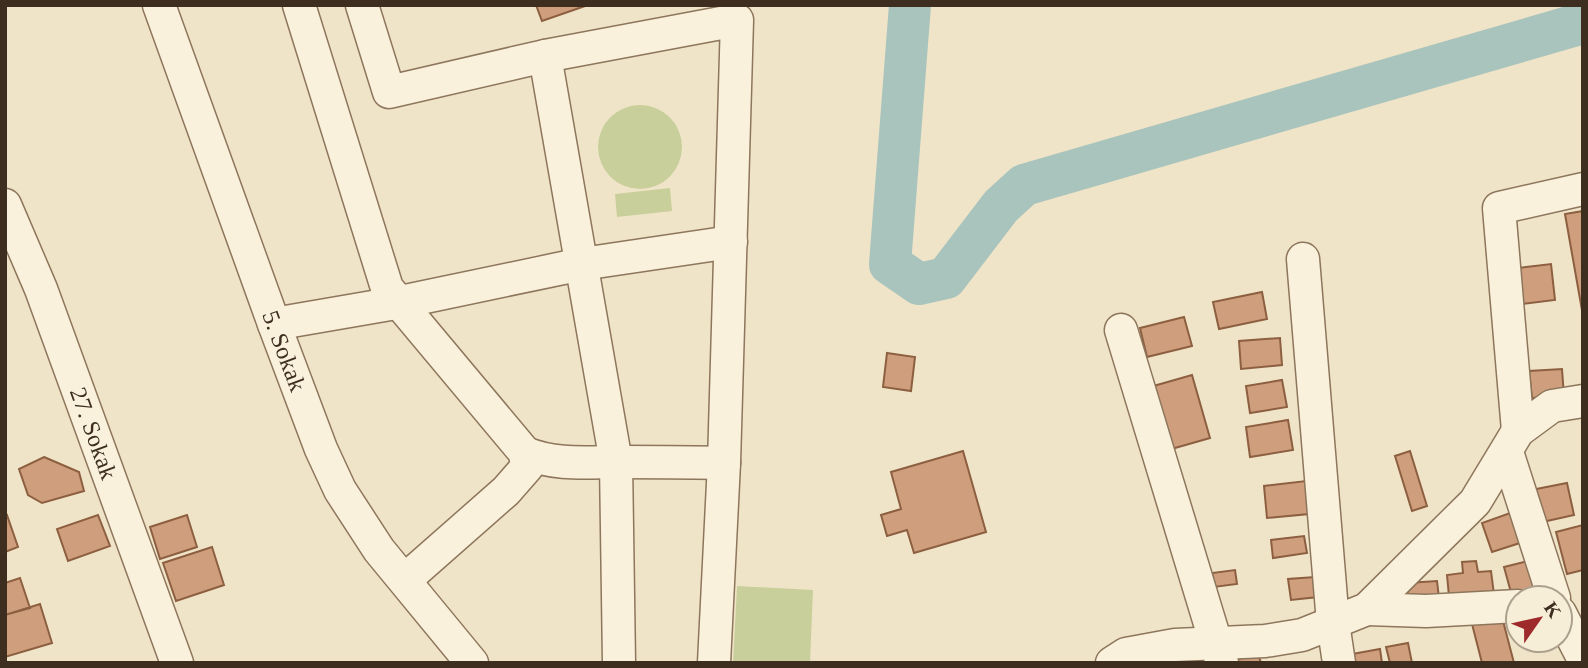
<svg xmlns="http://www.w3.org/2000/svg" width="1588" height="668" font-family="Georgia,serif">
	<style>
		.green { fill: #c9cf9b }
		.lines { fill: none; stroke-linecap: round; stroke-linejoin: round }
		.river { stroke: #a9c4bc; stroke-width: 42 }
		.building { fill: #cf9f7d; stroke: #8d5f41; stroke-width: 2 }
		.minor-casing { stroke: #8d765c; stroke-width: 35 }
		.minor { stroke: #faf1dc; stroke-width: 32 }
		.labels { text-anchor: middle; stroke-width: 5; stroke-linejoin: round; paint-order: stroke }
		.street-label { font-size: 24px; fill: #3d2e20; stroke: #f7eed8 }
	</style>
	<rect width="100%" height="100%" fill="#f0e4c8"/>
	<path class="green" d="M598 147a42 42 0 1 1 84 0a42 42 0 1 1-84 0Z
		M 670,188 L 672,211 L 617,217 L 615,194 Z
		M 737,586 L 813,590 L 810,663 L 733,663 Z"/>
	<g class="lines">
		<path class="river" d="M 910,5 L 890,264 L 919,284 L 946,278 L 1001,206 L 1024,185 L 1583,23"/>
	</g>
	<path class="building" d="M 536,5 L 588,5 L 542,21 Z
		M 1583,211 L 1583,316 L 1565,214 Z
		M 1551,264 L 1555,300 L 1522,304 L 1518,268 Z
		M 1262,292 L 1267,319 L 1219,329 L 1213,302 Z
		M 1184,317 L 1192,346 L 1147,357 L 1140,328 Z
		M 1280,338 L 1282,365 L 1241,369 L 1239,341 Z
		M 887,353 L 915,357 L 911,391 L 883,387 Z
		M 1562,369 L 1564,396 L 1532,398 L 1529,371 Z
		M 1192,375 L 1210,438 L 1168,450 L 1150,387 Z
		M 1282,380 L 1287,407 L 1250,413 L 1246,386 Z
		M 1288,420 L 1293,450 L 1250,457 L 1246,427 Z
		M 963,451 L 986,532 L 914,553 L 907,530 L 887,536 L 881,515 L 901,509 L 891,472 Z
		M 1410,451 L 1427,506 L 1412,511 L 1395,456 Z
		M 44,457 L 79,472 L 84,491 L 42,503 L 28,495 L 19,469 Z
		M 1306,481 L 1309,514 L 1267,518 L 1264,486 Z
		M 1567,483 L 1574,515 L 1538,523 L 1531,490 Z
		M 1513,512 L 1523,542 L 1492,552 L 1482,523 Z
		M 7,515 L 18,547 L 5,552 L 5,516 Z
		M 98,515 L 110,546 L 68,561 L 57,529 Z
		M 187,515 L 197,547 L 160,559 L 150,527 Z
		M 1583,525 L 1583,570 L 1567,574 L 1556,532 Z
		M 1304,536 L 1307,553 L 1273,558 L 1271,540 Z
		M 212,547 L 224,585 L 176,601 L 163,563 Z
		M 1532,560 L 1540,590 L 1512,596 L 1504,567 Z
		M 1476,561 L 1478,572 L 1491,571 L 1495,602 L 1450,607 L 1447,575 L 1463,573 L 1462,562 Z
		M 1235,570 L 1237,584 L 1214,587 L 1212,573 Z
		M 1315,577 L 1318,597 L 1291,600 L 1288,579 Z
		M 20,578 L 30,608 L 5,615 L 5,583 Z
		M 1437,581 L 1439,598 L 1408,600 L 1407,583 Z
		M 40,604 L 52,643 L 5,657 L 5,615 Z
		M 1502,617 L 1514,663 L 1482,663 L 1472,624 Z
		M 1408,643 L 1412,663 L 1390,663 L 1386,647 Z
		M 1380,649 L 1382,663 L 1353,663 L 1352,654 Z
		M 1258,653 L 1261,663 L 1226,663 Z"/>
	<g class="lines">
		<defs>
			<g id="minor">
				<path id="s1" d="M 159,5 L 274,324 L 321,449 L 340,490 L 379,550 L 472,663"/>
				<path d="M 299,5 L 387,288 L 525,453 L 527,467 L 506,491 L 406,579"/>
				<path d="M 362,5 L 389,92 L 545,56 L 737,20 L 724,463 L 714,663"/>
				<path d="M 545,56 L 616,462 L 619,663"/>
				<path id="s2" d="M 5,205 L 41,289 L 177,663"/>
				<path d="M 1303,259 L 1333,623 L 1339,663"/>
				<path d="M 274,324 L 396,303 L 582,264 L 731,242"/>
				<path d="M 1121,330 L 1222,663"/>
				<path d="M 1518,431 L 1499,208 L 1583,189"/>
				<path d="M 1507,452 L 1554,598"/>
				<path d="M 525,453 C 557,466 587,462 621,462 C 655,462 690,462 724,463"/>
				<path d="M 1367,609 L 1426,611 L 1518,606"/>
				<path d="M 1560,613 L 1583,658"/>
				<path d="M 1112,663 L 1126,654 L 1175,645 L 1265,641 L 1302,635 L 1367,609 L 1475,502 L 1518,431 L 1552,406 L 1583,401"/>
			</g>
		</defs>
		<use href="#minor" class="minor-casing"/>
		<use href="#minor" class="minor"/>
	</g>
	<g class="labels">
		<g class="street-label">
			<text dy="8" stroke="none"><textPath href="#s1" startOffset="368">5. Sokak</textPath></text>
			<text dy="8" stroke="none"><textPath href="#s2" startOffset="245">27. Sokak</textPath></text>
		</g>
	</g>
	<rect width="1588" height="668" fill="none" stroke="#3d2e20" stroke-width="14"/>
	<g transform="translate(1539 619) rotate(56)"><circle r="33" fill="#f7eed8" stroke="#ada18e" stroke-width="2"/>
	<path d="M0-5L12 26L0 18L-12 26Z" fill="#9e2a2b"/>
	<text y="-10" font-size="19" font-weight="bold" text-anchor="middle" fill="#3d2e20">K</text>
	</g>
</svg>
